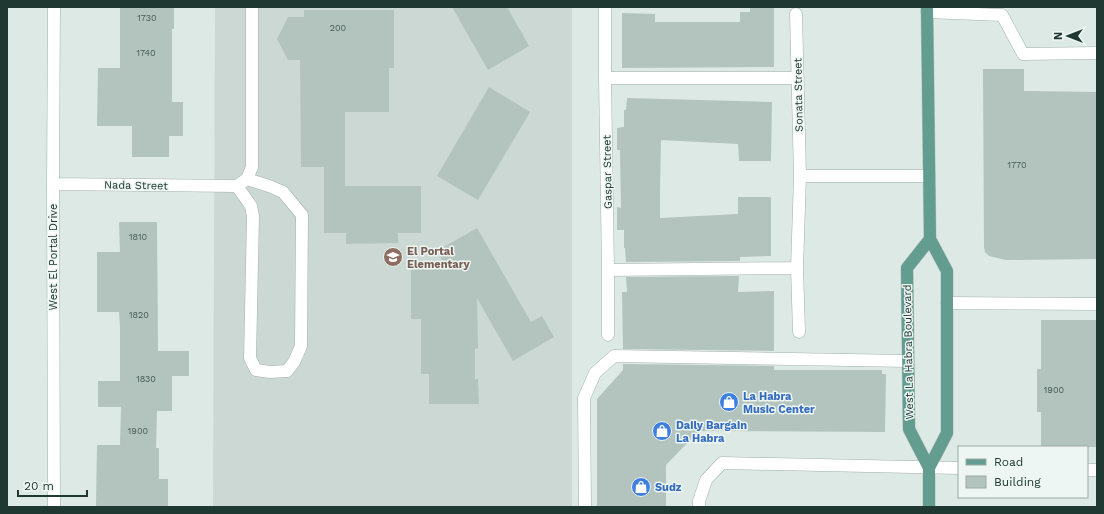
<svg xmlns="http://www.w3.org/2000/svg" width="1104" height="514" font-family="'Work Sans',sans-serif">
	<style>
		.built { fill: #ccd8d3 }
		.building { fill: #b3c3bd }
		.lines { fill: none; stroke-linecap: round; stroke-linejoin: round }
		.minor-casing { stroke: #a1b0ab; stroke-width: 13 }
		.major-casing { stroke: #bcc3c2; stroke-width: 13 }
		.minor { stroke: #fff; stroke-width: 12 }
		.major { stroke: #639d90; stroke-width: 12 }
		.labels { text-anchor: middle; stroke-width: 3; stroke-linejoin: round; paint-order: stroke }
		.number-label { font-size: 9px; fill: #455b55 }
		.street-label { font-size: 11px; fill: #203832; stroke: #edf6f2 }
		.education-label { font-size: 11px; font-weight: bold; fill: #785e54; stroke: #edf6f2; text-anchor: start }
		.shop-label { font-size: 11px; font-weight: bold; fill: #366cbe; stroke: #edf6f2; text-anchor: start }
	</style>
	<rect width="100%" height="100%" fill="#dde9e4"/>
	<path class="built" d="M 215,7 L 572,7 L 572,507 L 213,507 Z"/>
	<path class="building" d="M 120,7 L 174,7 L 174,29 L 172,29 L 172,102 L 183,102 L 183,136 L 169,136 L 169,157 L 132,157 L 132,126 L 97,126 L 98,68 L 120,68 Z
		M 452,7 L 507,7 L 529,46 L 488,70 Z
		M 750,8 L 774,8 L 774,67 L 622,68 L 622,13 L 655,14 L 655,22 L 740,22 L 740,12 L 750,12 Z
		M 304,10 L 394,10 L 394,68 L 389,68 L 389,112 L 345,112 L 345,186 L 421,186 L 421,233 L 398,233 L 398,243 L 346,244 L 346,233 L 324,233 L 324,167 L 301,167 L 300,60 L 288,60 L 277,39 L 288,17 L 304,17 Z
		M 983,69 L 1024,69 L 1024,91 L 1097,92 L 1097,259 L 1006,260 L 989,256 L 985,252 L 984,247 Z
		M 489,87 L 530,112 L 478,200 L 437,176 Z
		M 627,98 L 772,102 L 771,161 L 739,161 L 738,144 L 661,140 L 660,191 L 660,218 L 738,214 L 738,197 L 771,197 L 771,256 L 740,257 L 740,261 L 626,262 L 625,248 L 624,248 L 624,230 L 617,230 L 617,207 L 621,208 L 620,150 L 617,150 L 617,128 L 624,127 L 624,110 L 626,110 Z
		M 119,222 L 157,222 L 158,351 L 189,351 L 189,376 L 172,376 L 172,411 L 157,411 L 156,448 L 159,448 L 159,479 L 168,479 L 168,507 L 96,506 L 97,445 L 120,445 L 121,407 L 98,407 L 98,381 L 120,381 L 120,326 L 119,312 L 97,312 L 97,252 L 120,252 Z
		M 477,228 L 531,322 L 542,316 L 554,337 L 513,361 L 477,298 L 478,348 L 475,349 L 475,379 L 478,379 L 479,404 L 429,404 L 429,374 L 421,374 L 421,319 L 411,319 L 411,269 L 447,269 L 437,251 Z
		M 739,276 L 738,292 L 774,291 L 774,351 L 623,349 L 622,292 L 627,292 L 626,277 Z
		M 1041,320 L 1097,320 L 1097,447 L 1041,447 L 1041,412 L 1037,412 L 1037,369 L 1041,369 Z
		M 623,364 L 774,366 L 774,370 L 882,370 L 882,374 L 886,374 L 885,432 L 699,431 L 666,465 L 666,507 L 597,507 L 597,399 L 623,370 Z"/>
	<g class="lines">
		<defs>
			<path id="minor" d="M 54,7 L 53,184 L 54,507
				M 605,7 L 605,78
				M 927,12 L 1002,15
				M 796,14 L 800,176 L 929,176
				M 1002,15 L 1023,54 L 1097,53
				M 53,184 L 237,186 L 247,179 L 252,167 L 252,7
				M 237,186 L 251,206 L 253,216 L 250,358 L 256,370 L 270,372 L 287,371 L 294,362 L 301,346 L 302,215 L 283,192 L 269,186 L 247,179
				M 797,268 L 608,270 L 605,78 L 798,78
				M 947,303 L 1097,304
				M 799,332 L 797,268 L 800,176
				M 608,335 L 608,270
				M 1087,470 L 1097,470
				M 585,507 L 584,398 L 595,373 L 614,356 L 908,361
				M 699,507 L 699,501 L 706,480 L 722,463 L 959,468"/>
			<path id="major" d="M 927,7 L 930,239 L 947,271 L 947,433 L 929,468 L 929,507
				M 929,468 L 909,429 L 907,268 L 930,239"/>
		</defs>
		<use href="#minor" class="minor-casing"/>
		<use href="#major" class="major-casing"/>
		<use href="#minor" class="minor"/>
		<use href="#major" class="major"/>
	</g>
	<defs>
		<symbol id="school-disc" viewBox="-11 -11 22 22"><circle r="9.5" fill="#8d6e63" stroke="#edf6f2"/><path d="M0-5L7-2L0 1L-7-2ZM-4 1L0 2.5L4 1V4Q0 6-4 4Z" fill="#fff"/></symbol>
		<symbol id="shop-disc" viewBox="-11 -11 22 22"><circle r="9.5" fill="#3f7fe0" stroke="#edf6f2"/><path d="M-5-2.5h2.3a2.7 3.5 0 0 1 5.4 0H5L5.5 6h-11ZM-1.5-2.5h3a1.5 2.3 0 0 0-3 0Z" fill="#fff"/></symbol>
	</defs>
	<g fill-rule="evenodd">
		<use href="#school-disc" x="382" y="246" width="22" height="22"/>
		<use href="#shop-disc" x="718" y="391" width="22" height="22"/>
		<use href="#shop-disc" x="651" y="420" width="22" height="22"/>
		<use href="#shop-disc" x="630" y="476" width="22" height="22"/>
	</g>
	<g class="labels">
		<g class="number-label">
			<text x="147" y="21">1730</text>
			<text x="338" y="31">200</text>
			<text x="146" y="56">1740</text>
			<text x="1017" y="168">1770</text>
			<text x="138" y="240">1810</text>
			<text x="139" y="318">1820</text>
			<text x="146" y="382">1830</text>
			<text x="1054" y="393">1900</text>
			<text x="138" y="434">1900</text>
		</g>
		<g class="street-label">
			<text transform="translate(798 95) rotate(-91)" y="4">Sonata Street</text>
			<text transform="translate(607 172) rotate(-91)" y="4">Gaspar Street</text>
			<text transform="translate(136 185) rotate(1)" y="4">Nada Street</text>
			<text transform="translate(53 257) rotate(-90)" y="4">West El Portal Drive</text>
			<text transform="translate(908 352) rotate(-91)" y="4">West La Habra Boulevard</text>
		</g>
		<g class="education-label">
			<text x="407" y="255">El Portal<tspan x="407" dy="13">Elementary</tspan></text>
		</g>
		<g class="shop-label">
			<text x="743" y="400">La Habra<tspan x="743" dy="13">Music Center</tspan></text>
			<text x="676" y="429">Daily Bargain<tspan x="676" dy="13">La Habra</tspan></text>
			<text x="655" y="491">Sudz</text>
		</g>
	</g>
	<rect width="1104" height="514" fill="none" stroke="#203832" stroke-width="16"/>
	<rect x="958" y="446" width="130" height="52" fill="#edf6f2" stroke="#9baaa5"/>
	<rect x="966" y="459" width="20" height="6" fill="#639d90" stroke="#9baaa5"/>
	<text x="994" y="466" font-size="12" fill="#203832">Road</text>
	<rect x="966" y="476" width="20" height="12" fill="#b3c3bd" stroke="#9baaa5"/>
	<text x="994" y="486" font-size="12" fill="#203832">Building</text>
	<g transform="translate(1068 36) rotate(270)" stroke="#edf6f2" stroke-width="3" paint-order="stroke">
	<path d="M0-3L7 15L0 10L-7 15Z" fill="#203832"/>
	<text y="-6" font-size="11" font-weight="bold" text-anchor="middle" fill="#203832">N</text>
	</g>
	<path d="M18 490v6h69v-6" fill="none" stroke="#203832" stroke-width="2"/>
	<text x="24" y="490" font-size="12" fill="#203832" stroke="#edf6f2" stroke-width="3" paint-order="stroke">20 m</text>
</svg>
